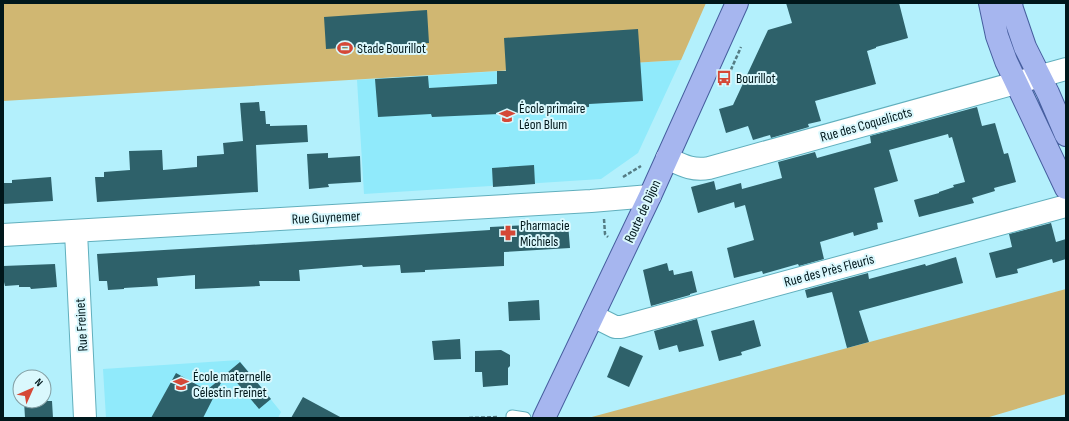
<svg xmlns="http://www.w3.org/2000/svg" width="1069" height="421" font-family="'Sofia Sans Condensed',sans-serif">
	<style>
		.built { fill: #90eafb }
		.green { fill: #d0b772 }
		.building { fill: #2e616a }
		.lines { fill: none; stroke-linecap: round; stroke-linejoin: round }
		.service-casing { stroke: #61afbd; stroke-width: 13 }
		.minor-casing { stroke: #61afbd; stroke-width: 24 }
		.primary-casing { stroke: #465e9e; stroke-width: 24 }
		.path { stroke: #547c84; stroke-width: 2.5; stroke-dasharray: 4 2; stroke-linecap: butt }
		.service { stroke: #fff; stroke-width: 11 }
		.minor { stroke: #fff; stroke-width: 22 }
		.primary { stroke: #a6b6ef; stroke-width: 22 }
		.labels { text-anchor: middle; stroke-width: 4; stroke-linejoin: round; paint-order: stroke }
		.poi-label { font-size: 14px; fill: #00171b; stroke: #daf8fd; text-anchor: start }
		.street-label { font-size: 14px; fill: #00171b; stroke: #daf8fd }
	</style>
	<rect width="100%" height="100%" fill="#b3f0fc"/>
	<path class="built" d="M 681,60 L 638,153 L 601,179 L 364,194 L 357,80 Z
		M 239,360 L 281,412 L 278,418 L 106,418 L 103,369 Z"/>
	<path class="green" d="M 3,3 L 706,3 L 681,60 L 3,101 Z
		M 1066,289 L 1066,394 L 986,418 L 588,418 Z"/>
	<path class="building" d="M 786,3 L 899,3 L 908,38 L 876,47 L 876,48 L 867,51 L 876,84 L 815,101 L 821,121 L 808,124 L 809,127 L 771,138 L 770,135 L 753,140 L 748,126 L 726,133 L 719,109 L 733,105 L 768,30 L 792,23 Z
		M 427,10 L 429,43 L 326,49 L 324,17 Z
		M 638,29 L 643,101 L 589,104 L 589,107 L 531,111 L 519,112 L 519,113 L 432,117 L 431,114 L 378,117 L 375,79 L 428,76 L 429,88 L 497,84 L 497,71 L 506,71 L 504,38 Z
		M 259,102 L 260,111 L 265,111 L 266,124 L 270,124 L 270,126 L 307,125 L 308,142 L 256,145 L 258,192 L 97,202 L 95,177 L 104,177 L 104,172 L 130,170 L 129,151 L 162,150 L 163,170 L 197,167 L 197,156 L 224,154 L 223,143 L 243,141 L 240,103 Z
		M 977,107 L 982,126 L 995,123 L 1004,154 L 1008,153 L 1016,182 L 994,188 L 995,191 L 972,198 L 974,203 L 919,217 L 914,200 L 939,193 L 939,192 L 954,187 L 953,185 L 965,182 L 952,137 L 949,138 L 948,134 L 889,150 L 898,181 L 874,188 L 883,222 L 877,223 L 878,229 L 854,236 L 853,232 L 820,242 L 824,259 L 799,266 L 798,264 L 763,274 L 762,271 L 734,278 L 727,248 L 754,240 L 745,205 L 735,208 L 734,202 L 698,213 L 691,187 L 714,181 L 716,190 L 741,183 L 742,189 L 782,178 L 778,162 L 815,152 L 817,158 L 871,143 L 870,136 Z
		M 328,153 L 328,158 L 360,156 L 361,182 L 328,184 L 329,187 L 309,189 L 307,154 Z
		M 534,165 L 535,184 L 493,187 L 492,168 Z
		M 51,177 L 53,201 L 3,204 L 3,183 L 12,183 L 12,180 Z
		M 568,223 L 570,248 L 504,252 L 504,266 L 425,270 L 425,272 L 401,273 L 400,265 L 363,267 L 362,265 L 299,270 L 300,281 L 259,281 L 260,286 L 195,289 L 195,275 L 157,278 L 158,286 L 124,288 L 124,289 L 108,290 L 107,281 L 99,281 L 97,254 L 382,237 L 490,230 L 490,227 Z
		M 1051,223 L 1056,242 L 1066,239 L 1066,259 L 1053,263 L 1052,259 L 1017,269 L 1018,273 L 996,278 L 989,253 L 1012,247 L 1009,234 Z
		M 956,257 L 963,283 L 859,311 L 869,342 L 847,348 L 832,292 L 807,298 L 805,290 L 868,273 L 869,279 L 925,264 L 926,266 Z
		M 667,263 L 669,271 L 673,270 L 674,275 L 692,271 L 697,292 L 690,294 L 690,295 L 651,306 L 643,270 Z
		M 55,264 L 57,287 L 31,289 L 30,287 L 19,287 L 19,285 L 5,286 L 4,282 L 3,282 L 3,266 Z
		M 539,300 L 540,320 L 509,321 L 508,302 Z
		M 697,319 L 704,346 L 679,352 L 677,345 L 659,350 L 654,331 Z
		M 754,320 L 761,346 L 741,352 L 742,355 L 719,361 L 711,331 Z
		M 460,339 L 461,359 L 434,360 L 432,341 Z
		M 620,346 L 643,356 L 629,387 L 607,377 Z
		M 501,350 L 510,355 L 510,366 L 508,368 L 508,385 L 483,387 L 482,372 L 475,372 L 475,351 Z
		M 240,362 L 271,399 L 259,409 L 228,372 Z
		M 176,373 L 201,387 L 202,394 L 225,375 L 203,418 L 151,418 Z
		M 303,397 L 342,418 L 291,418 Z
		M 24,401 L 52,401 L 53,418 L 25,418 Z"/>
	<g class="lines">
		<defs>
			<path id="service" d="M 512,418 L 512,416 L 525,418"/>
			<path id="minor" d="M 667,158 C 682,165 692,171 709,168 L 1066,69
				M 76,232 L 85,418
				M 3,235 L 591,201 L 650,196
				M 593,316 L 615,327 L 621,327 L 1066,206"/>
			<path id="primary" d="M 990,3 L 997,36 L 1006,61 L 1066,188
				M 1011,3 L 1012,9 L 1025,47 L 1048,93 L 1066,135
				M 544,418 L 650,196 L 737,3"/>
		</defs>
		<use href="#service" class="service-casing"/>
		<use href="#minor" class="minor-casing"/>
		<use href="#primary" class="primary-casing"/>
		<path class="path" d="M 726,81 L 741,47
			M 623,177 L 641,166
			M 604,219 L 605,234 L 608,237
			M 469,418 L 498,417"/>
		<use href="#service" class="service"/>
		<use href="#minor" class="minor"/>
		<use href="#primary" class="primary"/>
	</g>
	<defs>
		<symbol id="stadium-bare" viewBox="-9 -9 18 18"><path d="M0-5a6.5 5 0 1 0 0 10a6.5 5 0 1 0 0-10ZM-3.5-1.8h7v3.6h-7Z" fill="#d54837" stroke="#daf8fd" stroke-width="2.5" paint-order="stroke"/></symbol>
		<symbol id="bus-bare" viewBox="-9 -9 18 18"><path d="M-5-6H5V4H4V6H2V4H-2V6H-4V4H-5ZM-3.5-4V0h7V-4ZM-3.5 1.2v1.5H-2V1.2ZM2 1.2v1.5H3.5V1.2Z" fill="#d54837" stroke="#daf8fd" stroke-width="2.5" paint-order="stroke"/></symbol>
		<symbol id="school-bare" viewBox="-9 -9 18 18"><path d="M0-5L7-2L0 1L-7-2ZM-4 1L0 2.5L4 1V4Q0 6-4 4Z" fill="#d54837" stroke="#daf8fd" stroke-width="2.5" paint-order="stroke"/></symbol>
		<symbol id="pharmacy-bare" viewBox="-9 -9 18 18"><path d="M-2-6h4v4h4v4h-4v4h-4v-4h-4v-4h4Z" fill="#d54837" stroke="#daf8fd" stroke-width="2.5" paint-order="stroke"/></symbol>
	</defs>
	<g fill-rule="evenodd">
		<use href="#stadium-bare" x="334" y="37" width="22" height="22"/>
		<use href="#bus-bare" x="713" y="67" width="22" height="22"/>
		<use href="#school-bare" x="496" y="105" width="22" height="22"/>
		<use href="#pharmacy-bare" x="497" y="222" width="22" height="22"/>
		<use href="#school-bare" x="170" y="373" width="22" height="22"/>
	</g>
	<g class="labels">
		<g class="poi-label">
			<text x="357" y="53">Stade Bourillot</text>
			<text x="736" y="83">Bourillot</text>
			<text x="519" y="113">École primaire<tspan x="519" dy="16">Léon Blum</tspan></text>
			<text x="520" y="230">Pharmacie<tspan x="520" dy="16">Michiels</tspan></text>
			<text x="193" y="381">École maternelle<tspan x="193" dy="16">Célestin Freinet</tspan></text>
		</g>
		<g class="street-label">
			<text transform="translate(866 124) rotate(-16)" y="5">Rue des Coquelicots</text>
			<text transform="translate(642 211) rotate(-65)" y="5">Route de Dijon</text>
			<text transform="translate(326 217) rotate(-3)" y="5">Rue Guynemer</text>
			<text transform="translate(829 270) rotate(-15)" y="5">Rue des Près Fleuris</text>
			<text transform="translate(81 325) rotate(-93)" y="5">Rue Freinet</text>
		</g>
	</g>
	<rect width="1069" height="421" fill="none" stroke="#00171b" stroke-width="8"/>
	<g transform="translate(32 389) rotate(45)"><circle r="19" fill="#daf8fd" stroke="#839ea3"/>
	<path d="M0-3L7 15L0 10L-7 15Z" fill="#d54837"/>
	<text y="-6" font-size="11" font-weight="bold" text-anchor="middle" fill="#00171b">N</text>
	</g>
</svg>
